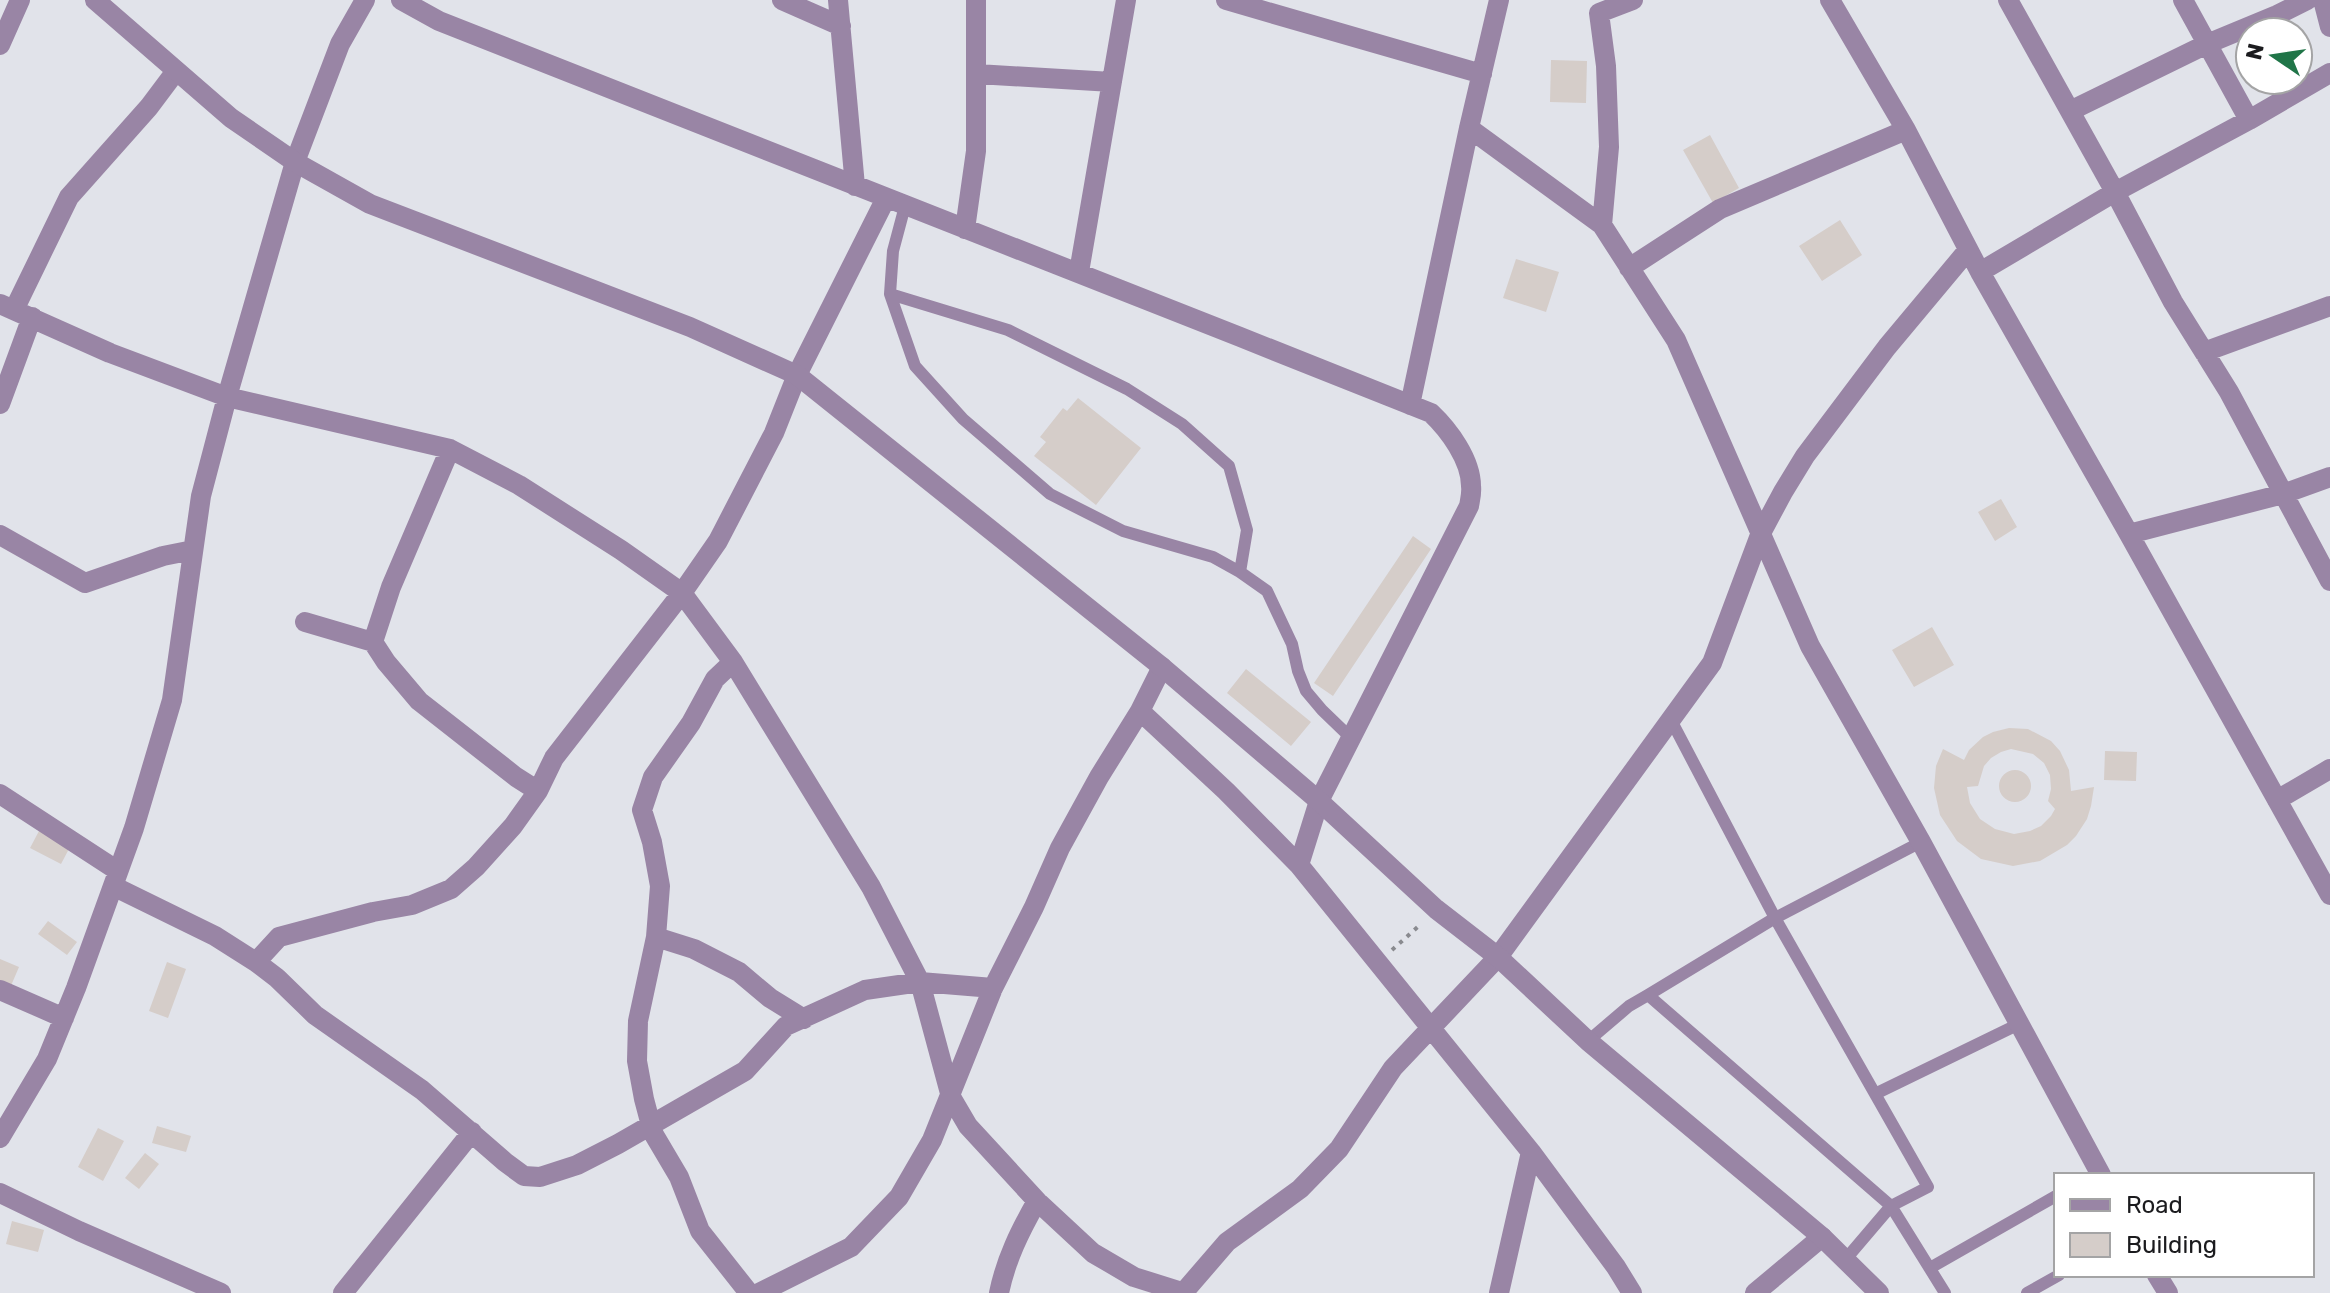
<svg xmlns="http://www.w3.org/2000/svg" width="2330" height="1293" font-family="Rubik,sans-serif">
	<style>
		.building { fill: #d5cdc9; fill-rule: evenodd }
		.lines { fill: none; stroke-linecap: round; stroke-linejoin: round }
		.path { stroke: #898a8f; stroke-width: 4; stroke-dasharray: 4 6; stroke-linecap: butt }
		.service { stroke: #9985a5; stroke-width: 12 }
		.minor { stroke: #9985a5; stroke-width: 20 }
		.tertiary { stroke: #9985a5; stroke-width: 20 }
	</style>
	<rect width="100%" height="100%" fill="#e1e3ea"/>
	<path class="building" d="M 1551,60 L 1587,61 L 1586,103 L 1550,102 Z
		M 1710,135 L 1739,188 L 1713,203 L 1683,150 Z
		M 1840,220 L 1862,255 L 1822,281 L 1799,246 Z
		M 1516,259 L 1559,272 L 1546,312 L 1503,298 Z
		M 1078,398 L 1141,448 L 1096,505 L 1034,456 L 1046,442 L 1040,437 L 1063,408 L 1067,411 Z
		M 2001,499 L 2017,527 L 1995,541 L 1978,512 Z
		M 1413,536 L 1431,549 L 1333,696 L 1314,683 Z
		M 1932,627 L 1954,665 L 1914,687 L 1892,650 Z
		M 1246,669 L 1311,722 L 1291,746 L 1227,693 Z
		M 2009,728 L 2028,729 L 2051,741 L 2060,751 L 2069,770 L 2071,791 L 2094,787 L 2091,806 L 2087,819 L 2076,836 L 2067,845 L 2040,861 L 2013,866 L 1981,859 L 1957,841 L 1940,815 L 1934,788 L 1936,766 L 1943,749 L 1964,760 L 1969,750 L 1983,737 L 1993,732 ZM 2011,749 L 2033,754 L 2044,763 L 2050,775 L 2051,789 L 2048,801 L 2055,809 L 2051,816 L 2041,826 L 2030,831 L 2014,834 L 1995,829 L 1980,819 L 1970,803 L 1967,787 L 1978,786 L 1984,766 L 1991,758 L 2001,752 Z
		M 2105,751 L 2137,752 L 2136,781 L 2104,780 Z
		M1999 786a16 16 0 1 1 32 0a16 16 0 1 1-32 0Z
		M 39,831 L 70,847 L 61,864 L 30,848 Z
		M 48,921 L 77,942 L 67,955 L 38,934 Z
		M 0,959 L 19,967 L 10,988 L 0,984 Z
		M 167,962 L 186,969 L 168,1018 L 149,1011 Z
		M 157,1126 L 191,1136 L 186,1152 L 152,1143 Z
		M 98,1128 L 124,1141 L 103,1181 L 78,1167 Z
		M 145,1153 L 159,1164 L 139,1189 L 125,1178 Z
		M 12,1221 L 44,1230 L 38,1252 L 6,1244 Z"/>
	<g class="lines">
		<path class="path" d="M 1392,950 L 1421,924"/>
		<path class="service" d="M 905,206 L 893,251 L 890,294 L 915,366 L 963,419 L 1050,494 L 1123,531 L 1213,557 L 1240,572 L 1267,591 L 1292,644 L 1298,671 L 1306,691 L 1322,710 L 1351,738
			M 890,294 L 1008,330 L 1127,389 L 1182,424 L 1229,466 L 1247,530 L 1240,572
			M 1671,720 L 1775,918 L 1928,1187 L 1891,1206 L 1845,1260
			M 1648,995 L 1891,1206 L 1945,1293
			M 1588,1041 L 1629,1006 L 1648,995 L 1775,918 L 1921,842
			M 1875,1094 L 2019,1024
			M 1930,1268 L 2056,1196
			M 2027,1293 L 2059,1275"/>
		<path class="minor" d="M 401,0 L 439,21 C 770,152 1101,281 1431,413 C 1449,430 1471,460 1471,486 C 1472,493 1470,500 1469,506 L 1319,801 L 1299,865 L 1531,1152 L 1616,1267 L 1632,1293
			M 782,0 L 841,26
			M 838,0 L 855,186
			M 1226,0 L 1482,74
			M 1830,0 L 1906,130 L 1980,272 L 2129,534 L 2330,895
			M 2008,0 L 2115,192 L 2173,302 L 2229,392 L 2330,581
			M 2183,0 L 2249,120
			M 2323,0 L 2330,27
			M 0,45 L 20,0
			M 977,74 L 1112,82
			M 2070,111 L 2207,44 L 2277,15 L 2307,0
			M 1469,128 L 1602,225 L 1676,340 L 1810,646 L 1921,842 L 2101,1175
			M 1602,225 L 1609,147 L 1606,66 L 1599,13 L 1633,0
			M 965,229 L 976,151 L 976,0
			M 1629,268 L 1720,209 L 1906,130
			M 1079,272 L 1126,0
			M 1980,272 L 2115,192 L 2249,120 L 2330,73
			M 0,304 L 110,353 L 227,397 L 450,449 L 519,485 L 621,550 L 682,593 L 733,662 L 871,887 L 920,982 L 951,1097 L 968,1126 L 1037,1201 L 1093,1253 L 1134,1277 L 1185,1293
			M 14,310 L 69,197 L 149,107 L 176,71
			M 2204,352 L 2330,306
			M 0,404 L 32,317
			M 1410,405 L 1469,128 L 1499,0
			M 2129,534 L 2283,494 L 2330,477
			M 0,535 L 85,583 L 163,556 L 193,550
			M 305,622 L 373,642 L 386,662 L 419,701 L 516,777 L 538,791
			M 373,642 L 391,587 L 450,449
			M 733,662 L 715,679 L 691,723 L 653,777 L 642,810 L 652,842 L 660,886 L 656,937 L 638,1021 L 637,1061 L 644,1099 L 653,1133 L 679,1177 L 700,1231 L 749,1293
			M 1140,711 L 1226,791 L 1299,865
			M 0,794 L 118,871
			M 2277,800 L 2330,769
			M 113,886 L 215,936 L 256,962 L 277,978 L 315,1015 L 422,1090 L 505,1162 L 524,1176 L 540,1177 L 577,1165 L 618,1144 L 745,1071 L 786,1026 L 865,990 L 920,982 L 993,988
			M 656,937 L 694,949 L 739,972 L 770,998 L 804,1019
			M 256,962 L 279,937 L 373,912 L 412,905 L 451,889 L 476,867 L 513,826 L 538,791 L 554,758 L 682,593 L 718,541 L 774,433 L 797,375 L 886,198
			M 0,990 L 64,1018
			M 0,1138 L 47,1059 L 76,988 L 134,828 L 172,700 L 201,496 L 227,397 L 295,162 L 340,44 L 365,0
			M 0,1193 L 79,1231 L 221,1293
			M 2157,1275 L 2168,1293
			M 343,1293 L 472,1132
			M 759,1293 L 851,1247 L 899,1197 L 932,1140 L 993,988 L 1034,907 L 1060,848 L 1099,777 L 1140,711 L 1162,667
			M 999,1293 C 1006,1259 1020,1231 1037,1201
			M 1183,1293 L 1227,1242 L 1300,1189 L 1339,1149 L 1393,1068 L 1498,957 L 1712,663 L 1760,535 L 1783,492 L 1805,456 L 1887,347 L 1968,250
			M 1499,1293 L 1531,1152
			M 1755,1293 L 1822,1237"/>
		<path class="tertiary" d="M 95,0 L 231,118 L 295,162 L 370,204 L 690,327 L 797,375 L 1162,667 L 1319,801 L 1436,909 L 1498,957 L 1588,1041 L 1822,1237 L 1879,1293"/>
	</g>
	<rect x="2054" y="1173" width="260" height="104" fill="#ffffff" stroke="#a4a4a5" stroke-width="2"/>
	<rect x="2070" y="1199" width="40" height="12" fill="#9985a5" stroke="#a4a4a5" stroke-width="2"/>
	<text x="2126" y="1213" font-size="24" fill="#1b1b1e">Road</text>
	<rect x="2070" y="1233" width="40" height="24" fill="#d5cdc9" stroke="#a4a4a5" stroke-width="2"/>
	<text x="2126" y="1253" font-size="24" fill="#1b1b1e">Building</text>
	<g transform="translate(2274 56) rotate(283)"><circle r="38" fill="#ffffff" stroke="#a4a4a5" stroke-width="2"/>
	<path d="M0-6L14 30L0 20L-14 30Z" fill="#207548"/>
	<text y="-12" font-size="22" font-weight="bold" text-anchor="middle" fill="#1b1b1e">N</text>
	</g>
</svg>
